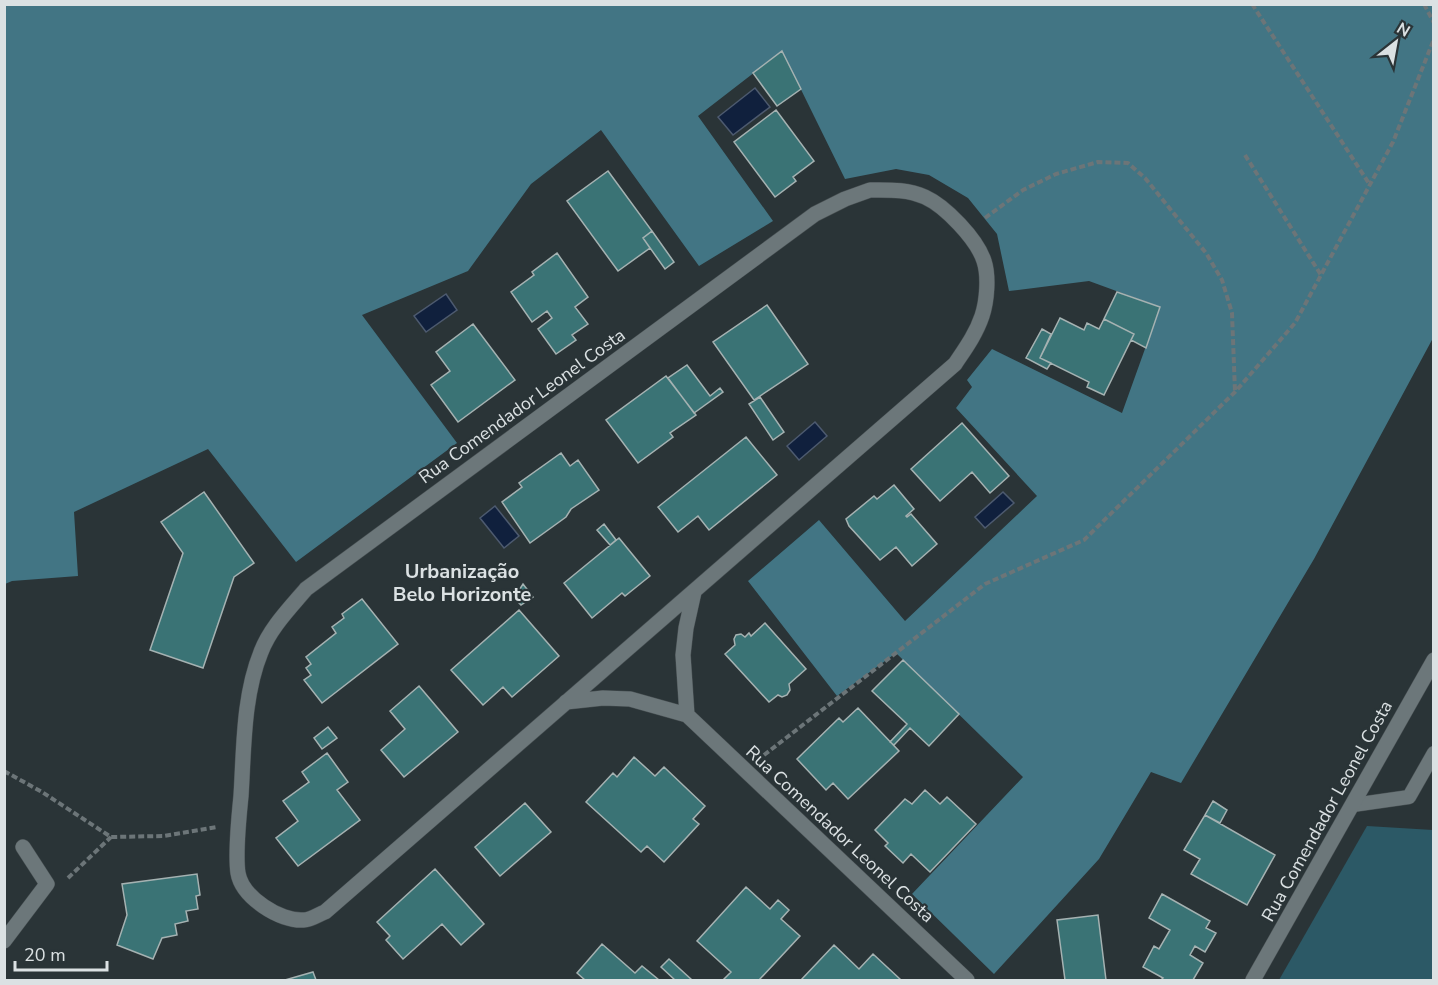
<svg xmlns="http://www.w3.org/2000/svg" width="1438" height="985" font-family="'Nunito Sans',sans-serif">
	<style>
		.green { fill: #2c5966 }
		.forest { fill: #427584 }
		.water { fill: #10203d; stroke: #4d5a6f; stroke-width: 1.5 }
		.building { fill: #3a7375; stroke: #a5b2b2; stroke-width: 1.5 }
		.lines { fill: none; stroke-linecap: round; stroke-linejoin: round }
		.service-casing { stroke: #474f52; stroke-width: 15 }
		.minor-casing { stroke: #474f52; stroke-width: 16 }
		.path { stroke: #6c7578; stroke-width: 4; stroke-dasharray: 6 3; stroke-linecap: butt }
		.service { stroke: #6c777a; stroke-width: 14 }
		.minor { stroke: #6c777a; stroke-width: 15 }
		.labels { text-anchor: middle; stroke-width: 4.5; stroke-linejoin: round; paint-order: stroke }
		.street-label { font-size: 18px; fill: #dbe1e3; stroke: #2a3437 }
		.neighbourhood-label { font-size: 20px; font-weight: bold; fill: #dbe1e3; stroke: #2a3437 }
	</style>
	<rect width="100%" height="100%" fill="#2a3437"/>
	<path class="green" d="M 1367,826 L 1433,830 L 1433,980 L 1279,980 Z"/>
	<path class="forest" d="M 4,5 L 1433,5 L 1433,338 L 1314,559 L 1181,783 L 1151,772 L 1099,859 L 994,974 L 912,894 L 1023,777 L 896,653 L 837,696 L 748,581 L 819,520 L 905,621 L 1037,496 L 956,408 L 972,387 L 967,380 L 992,349 L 1122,413 L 1160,307 L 1089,281 L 1009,291 L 997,234 L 968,198 L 929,175 L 896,169 L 845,179 L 782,51 L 698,116 L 773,221 L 699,266 L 601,130 L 531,184 L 468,271 L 362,315 L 457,443 L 296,562 L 208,449 L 74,512 L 78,576 L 12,581 L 5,584 Z"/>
	<path class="water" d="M 755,88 L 770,107 L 733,135 L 718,117 Z
		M 446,294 L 457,310 L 426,332 L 414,316 Z
		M 815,422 L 827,436 L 799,460 L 787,446 Z
		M 1003,492 L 1014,503 L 985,528 L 975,517 Z
		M 495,506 L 519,536 L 504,548 L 480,518 Z"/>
	<path class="building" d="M 782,51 L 801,89 L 777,106 L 753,73 Z
		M 776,110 L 814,161 L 793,177 L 796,181 L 775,197 L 734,142 Z
		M 608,171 L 652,231 L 643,238 L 650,248 L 618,271 L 567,201 Z
		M 652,231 L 674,262 L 665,269 L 643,238 Z
		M 557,253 L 588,297 L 575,307 L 588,324 L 572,335 L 576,340 L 556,354 L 538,329 L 552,318 L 547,311 L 532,322 L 511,292 L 534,275 L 532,272 Z
		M 1117,292 L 1160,307 L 1146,348 L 1131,340 L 1134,334 L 1104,319 Z
		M 767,305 L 808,364 L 754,400 L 713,342 Z
		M 1060,318 L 1084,330 L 1087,323 L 1099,329 L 1104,319 L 1134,334 L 1104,395 L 1087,387 L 1089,382 L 1040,358 Z
		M 473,324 L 515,380 L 458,422 L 431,385 L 450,371 L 436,352 Z
		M 1042,329 L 1051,334 L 1040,358 L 1051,363 L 1047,369 L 1026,358 Z
		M 687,365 L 710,396 L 720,388 L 723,392 L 694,413 L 668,378 Z
		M 666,376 L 696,415 L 670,433 L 673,437 L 638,463 L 606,420 Z
		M 760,397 L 784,432 L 773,440 L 749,404 Z
		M 962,423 L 1009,476 L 990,493 L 972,472 L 940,501 L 911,469 Z
		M 746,437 L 777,475 L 709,530 L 698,516 L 678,532 L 658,507 Z
		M 561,453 L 570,466 L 578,460 L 599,490 L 571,509 L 566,517 L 530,543 L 502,502 L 522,487 L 519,483 Z
		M 894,485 L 914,509 L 906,516 L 907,517 L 911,514 L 937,544 L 912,566 L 896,547 L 880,560 L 849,526 L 846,519 L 874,496 L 877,499 Z
		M 204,492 L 254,563 L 234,577 L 203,668 L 150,650 L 183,553 L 161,522 Z
		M 604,524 L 616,540 L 610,545 L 597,530 Z
		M 619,538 L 650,576 L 625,596 L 622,593 L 592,618 L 564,583 Z
		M 523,584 L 533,597 L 521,605 L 514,598 Z
		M 362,599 L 398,644 L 322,703 L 304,680 L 311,675 L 306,668 L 311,664 L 306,657 L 336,633 L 332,627 L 344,618 L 342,614 Z
		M 519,610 L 559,656 L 512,697 L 503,687 L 483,705 L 451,670 Z
		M 765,623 L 806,669 L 789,684 L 790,690 L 787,695 L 782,697 L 778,695 L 769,702 L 725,654 L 735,645 L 734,639 L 736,635 L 741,634 L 745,637 L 749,633 L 751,636 Z
		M 903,660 L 959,714 L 929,746 L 910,728 L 894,745 L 890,742 L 907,724 L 872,691 Z
		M 419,686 L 458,732 L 404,777 L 381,750 L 405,729 L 390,711 Z
		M 858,708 L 899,751 L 848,799 L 833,783 L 826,790 L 797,759 L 839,718 L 843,722 Z
		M 328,727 L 337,738 L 322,749 L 314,738 Z
		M 327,753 L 348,782 L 337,790 L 360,820 L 298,866 L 276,838 L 298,821 L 283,801 L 309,782 L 302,772 Z
		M 634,757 L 655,776 L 664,767 L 705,806 L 693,819 L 699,824 L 664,862 L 647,846 L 641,852 L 586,802 L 613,773 L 617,777 Z
		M 925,790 L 940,804 L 947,797 L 976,824 L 930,872 L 911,854 L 903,863 L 885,846 L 888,843 L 875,830 L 905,799 L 912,804 Z
		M 1213,801 L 1227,810 L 1220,823 L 1205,815 Z
		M 525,803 L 551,832 L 500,876 L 475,847 Z
		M 1205,815 L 1275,855 L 1247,905 L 1191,874 L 1200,859 L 1184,850 Z
		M 435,869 L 484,924 L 461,945 L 442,924 L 403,959 L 386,940 L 390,936 L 377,922 Z
		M 197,874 L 200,895 L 196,896 L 198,909 L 186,911 L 188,921 L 175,924 L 177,935 L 162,938 L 153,959 L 117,945 L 127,915 L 122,884 Z
		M 746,887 L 770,909 L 778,900 L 789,910 L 781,919 L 800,936 L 759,980 L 723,980 L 731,972 L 697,941 Z
		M 1162,894 L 1210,921 L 1206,928 L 1216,933 L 1205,952 L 1195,946 L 1190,955 L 1203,963 L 1193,980 L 1161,980 L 1163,978 L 1143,967 L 1154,946 L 1159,949 L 1170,930 L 1149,918 Z
		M 1098,915 L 1106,980 L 1065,980 L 1057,920 Z
		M 602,944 L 635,973 L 642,966 L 659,980 L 585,980 L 577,973 Z
		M 834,945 L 859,969 L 873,954 L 901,980 L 801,980 Z
		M 669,959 L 692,980 L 675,980 L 661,967 Z
		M 313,972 L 316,980 L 285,980 Z"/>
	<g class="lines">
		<defs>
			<path id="service" d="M 1353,805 L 1409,797 L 1434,753"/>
			<path id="minor" d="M 870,190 C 889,190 907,189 925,197 C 945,206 977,239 984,261 C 989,276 987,301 982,316 C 976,334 965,349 955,364 L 325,912 C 319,914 311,920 304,920 C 280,922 242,897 238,873 C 235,853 239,816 241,796 C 244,749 243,696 261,652 C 270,628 290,608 306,589 L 815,214 L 845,199 Z
				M 566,702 L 603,698 L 630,699 L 687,715 L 967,980
				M 687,715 L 683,655 L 686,628 L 694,592
				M 4,941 L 47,884 L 23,847
				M 1253,980 L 1434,660"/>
		</defs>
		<use href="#service" class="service-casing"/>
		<use href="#minor" class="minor-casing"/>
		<path class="path" d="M 1252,4 L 1370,185
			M 1424,4 L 1434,23
			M 1245,155 L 1321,275
			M 985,218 L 1023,190 L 1056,174 L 1098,162 L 1128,163 L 1145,178 L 1206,253 L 1222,280 L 1232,313 L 1235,392
			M 764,755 L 985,584 L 1084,540 L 1235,392 L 1295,323 L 1393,142 L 1434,39
			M 4,771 L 42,792 L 111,837 L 164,836 L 217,827
			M 68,878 L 111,837"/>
		<use href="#service" class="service"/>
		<use href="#minor" class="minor"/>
	</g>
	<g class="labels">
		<g class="street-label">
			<text transform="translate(522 406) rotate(-36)" y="6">Rua Comendador Leonel Costa</text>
			<text transform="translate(1327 811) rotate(-61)" y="6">Rua Comendador Leonel Costa</text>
			<text transform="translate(840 834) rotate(43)" y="6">Rua Comendador Leonel Costa</text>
		</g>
		<g class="neighbourhood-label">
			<text x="462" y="578">Urbanização<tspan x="462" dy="23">Belo Horizonte</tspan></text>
		</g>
	</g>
	<rect width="1438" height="985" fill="none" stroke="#dbe1e3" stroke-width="12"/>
	<g transform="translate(1396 42) rotate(31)" stroke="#2a3437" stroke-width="4.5" paint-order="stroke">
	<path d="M0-4.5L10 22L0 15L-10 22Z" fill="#dbe1e3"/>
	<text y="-9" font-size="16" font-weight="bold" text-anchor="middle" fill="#dbe1e3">N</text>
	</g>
	<path d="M15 961v9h92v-9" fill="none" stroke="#dbe1e3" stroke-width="3"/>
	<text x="24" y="961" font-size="18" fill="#dbe1e3" stroke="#2a3437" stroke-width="4.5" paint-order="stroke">20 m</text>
</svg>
